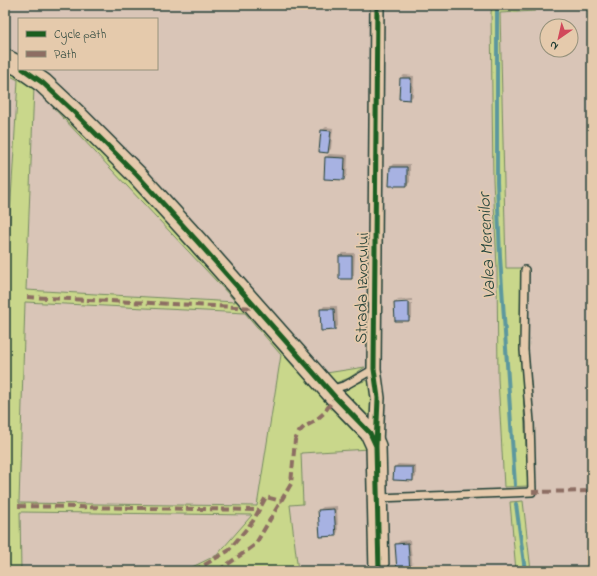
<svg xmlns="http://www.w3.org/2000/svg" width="597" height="576" font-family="'Indie Flower',sans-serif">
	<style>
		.green { fill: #c9d78b; stroke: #748a60; fill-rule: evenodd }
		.shadow { fill: #0003 }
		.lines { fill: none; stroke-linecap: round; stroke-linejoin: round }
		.stream { stroke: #5d989e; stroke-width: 4 }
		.building { fill: #a7b2e2; stroke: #1f3d34 }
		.lane-casing { stroke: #1f3d34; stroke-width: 10 }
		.street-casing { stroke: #1f3d34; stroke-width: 16 }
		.secondary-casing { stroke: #1f3d34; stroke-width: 22 }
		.lane { stroke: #e5caac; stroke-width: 7 }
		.street { stroke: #e5caac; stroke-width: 13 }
		.secondary { stroke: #e5caac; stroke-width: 19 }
		.quiet { stroke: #8d6e63; stroke-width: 4; stroke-dasharray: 8 4; stroke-linecap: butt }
		.cycleway-casing { stroke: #e5caac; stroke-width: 8 }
		.cycleway { stroke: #1b5e20; stroke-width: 5 }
		.labels { text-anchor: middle; stroke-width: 3.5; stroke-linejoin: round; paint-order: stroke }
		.street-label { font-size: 17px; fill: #1f3d34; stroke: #e5caac }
		.water-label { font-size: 18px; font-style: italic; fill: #24453d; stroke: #e5caac }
	</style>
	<rect width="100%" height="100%" fill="#d9c5b7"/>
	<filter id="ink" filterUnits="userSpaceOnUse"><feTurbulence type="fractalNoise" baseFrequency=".025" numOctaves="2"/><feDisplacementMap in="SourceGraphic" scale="8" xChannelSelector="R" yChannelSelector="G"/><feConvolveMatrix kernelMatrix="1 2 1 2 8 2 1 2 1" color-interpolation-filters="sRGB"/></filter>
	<g filter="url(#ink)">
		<path class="green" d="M 492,5 L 535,5 L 535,11 L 500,13 L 506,268 L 521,268 L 521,352 L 528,486 L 504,487 L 498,378 L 497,269 L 493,179 L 491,13 Z
			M 5,63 L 57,101 L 366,435 L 369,449 L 301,453 L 303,504 L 290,505 L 298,571 L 184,571 L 217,555 L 252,515 L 20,512 L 21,571 L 5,571 L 5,302 L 18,80 L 5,73 ZM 34,87 L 235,301 L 235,302 L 26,290 ZM 25,302 L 245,313 L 281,355 L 257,506 L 19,503 Z
			M 365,367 L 349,378 L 333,384 L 320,374 Z
			M 368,380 L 372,383 L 373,425 L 342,394 C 347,387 360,382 368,380 Z
			M 523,501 L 531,571 L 516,571 L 510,502 Z"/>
		<path class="shadow" d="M 404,75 L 414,76 L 413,96 L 410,99 L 401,78 Z
			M 326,127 L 333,128 L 331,149 L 328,152 L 322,130 Z
			M 329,154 L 348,155 L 347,175 L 344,179 L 326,157 Z
			M 394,164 L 410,164 L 410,182 L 407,185 L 391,167 Z
			M 343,253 L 355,253 L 354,275 L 351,278 L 340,256 Z
			M 412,299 L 412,301 L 397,301 L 397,303 L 412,303 L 412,316 L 409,320 L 396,320 L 395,303 L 398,300 Z
			M 324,306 L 337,306 L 338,326 L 335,329 L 321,310 Z
			M 398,464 L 416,465 L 416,477 L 412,480 L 395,467 Z
			M 337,506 L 338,532 L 335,535 L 319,510 L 323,507 Z
			M 410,540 L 413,571 L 415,568 L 436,564 L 437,571 L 412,571 L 412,569 L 410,571 L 398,571 L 396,544 L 400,541 Z"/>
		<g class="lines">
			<path class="stream" d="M 497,5 L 497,182 L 500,257 L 515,485
				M 516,504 L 525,571"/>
		</g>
		<path class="building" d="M 400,78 L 411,78 L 410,100 L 399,99 Z
			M 321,130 L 331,131 L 328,153 L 319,152 Z
			M 325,157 L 345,158 L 344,180 L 324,179 Z
			M 390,167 L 407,167 L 407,186 L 389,186 Z
			M 339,256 L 352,256 L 352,279 L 339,279 Z
			M 409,302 L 409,321 L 395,321 L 394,303 Z
			M 590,305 L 592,305 L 592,323 L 591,324 Z
			M 320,309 L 334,309 L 335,330 L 321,331 Z
			M 394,467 L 413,467 L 413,481 L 393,480 Z
			M 334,509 L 336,536 L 320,537 L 318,510 Z
			M 408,543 L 410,571 L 397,571 L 395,544 Z
			M 433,567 L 434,571 L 411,571 Z"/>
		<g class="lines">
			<defs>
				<path id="lane" d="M 330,390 L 346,385 L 374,369
					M 378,498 L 532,492 L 530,422 L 524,350 L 525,270"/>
				<path id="street" d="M 376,444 L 378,398 L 374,369 L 377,5"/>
				<path id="secondary" d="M 5,59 L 19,66
					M 23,69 L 43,83 L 75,113 L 137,175 L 197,241 L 335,397 L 370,433 L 376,446 L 379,571"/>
			</defs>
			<use href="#lane" class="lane-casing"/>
			<use href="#street" class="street-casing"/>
			<use href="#secondary" class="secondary-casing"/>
			<use href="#lane" class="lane"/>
			<use href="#street" class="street"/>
			<use href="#secondary" class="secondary"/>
			<path class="quiet" d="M 27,297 L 256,308
				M 532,492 L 592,491
				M 18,506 L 259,510
				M 194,571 L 228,551 L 253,521 L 266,497 L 281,501
				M 218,571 L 255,545 L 291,484 L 295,440 L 299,432 L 304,427 L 315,421 L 324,413 L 335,397"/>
			<defs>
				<path id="cycleway" d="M 377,5 L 374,369 L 378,398 L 376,446 L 379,571
					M 23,69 L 43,83 L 75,113 L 137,175 L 197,241 L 335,397 L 370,433 L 376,446"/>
			</defs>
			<use href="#cycleway" class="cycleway-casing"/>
			<use href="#cycleway" class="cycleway"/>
		</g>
	</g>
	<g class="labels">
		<g class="street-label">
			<text transform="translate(361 288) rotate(-89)" y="6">Strada Izvorului</text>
		</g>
		<g class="water-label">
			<text transform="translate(486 246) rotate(-93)" y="6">Valea Merenilor</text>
		</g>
	</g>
	<rect width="597" height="576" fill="none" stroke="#e5caac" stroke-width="20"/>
	<rect x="10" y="10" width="577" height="556" fill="none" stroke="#1f3d34" stroke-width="1.5" filter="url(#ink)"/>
	<rect x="18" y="18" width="140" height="52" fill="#e5caac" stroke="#96927c"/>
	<rect x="26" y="31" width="20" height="6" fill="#1b5e20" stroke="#96927c"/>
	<text x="54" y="38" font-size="12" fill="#1f3d34">Cycle path</text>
	<rect x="26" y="51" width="20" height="6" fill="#8d6e63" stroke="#96927c"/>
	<text x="54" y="58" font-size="12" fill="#1f3d34">Path</text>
	<g transform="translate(559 38) rotate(214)"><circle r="19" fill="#e5caac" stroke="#96927c"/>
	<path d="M0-3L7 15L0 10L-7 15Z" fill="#d1495b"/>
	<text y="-6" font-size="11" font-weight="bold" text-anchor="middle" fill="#1f3d34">N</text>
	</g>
</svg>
